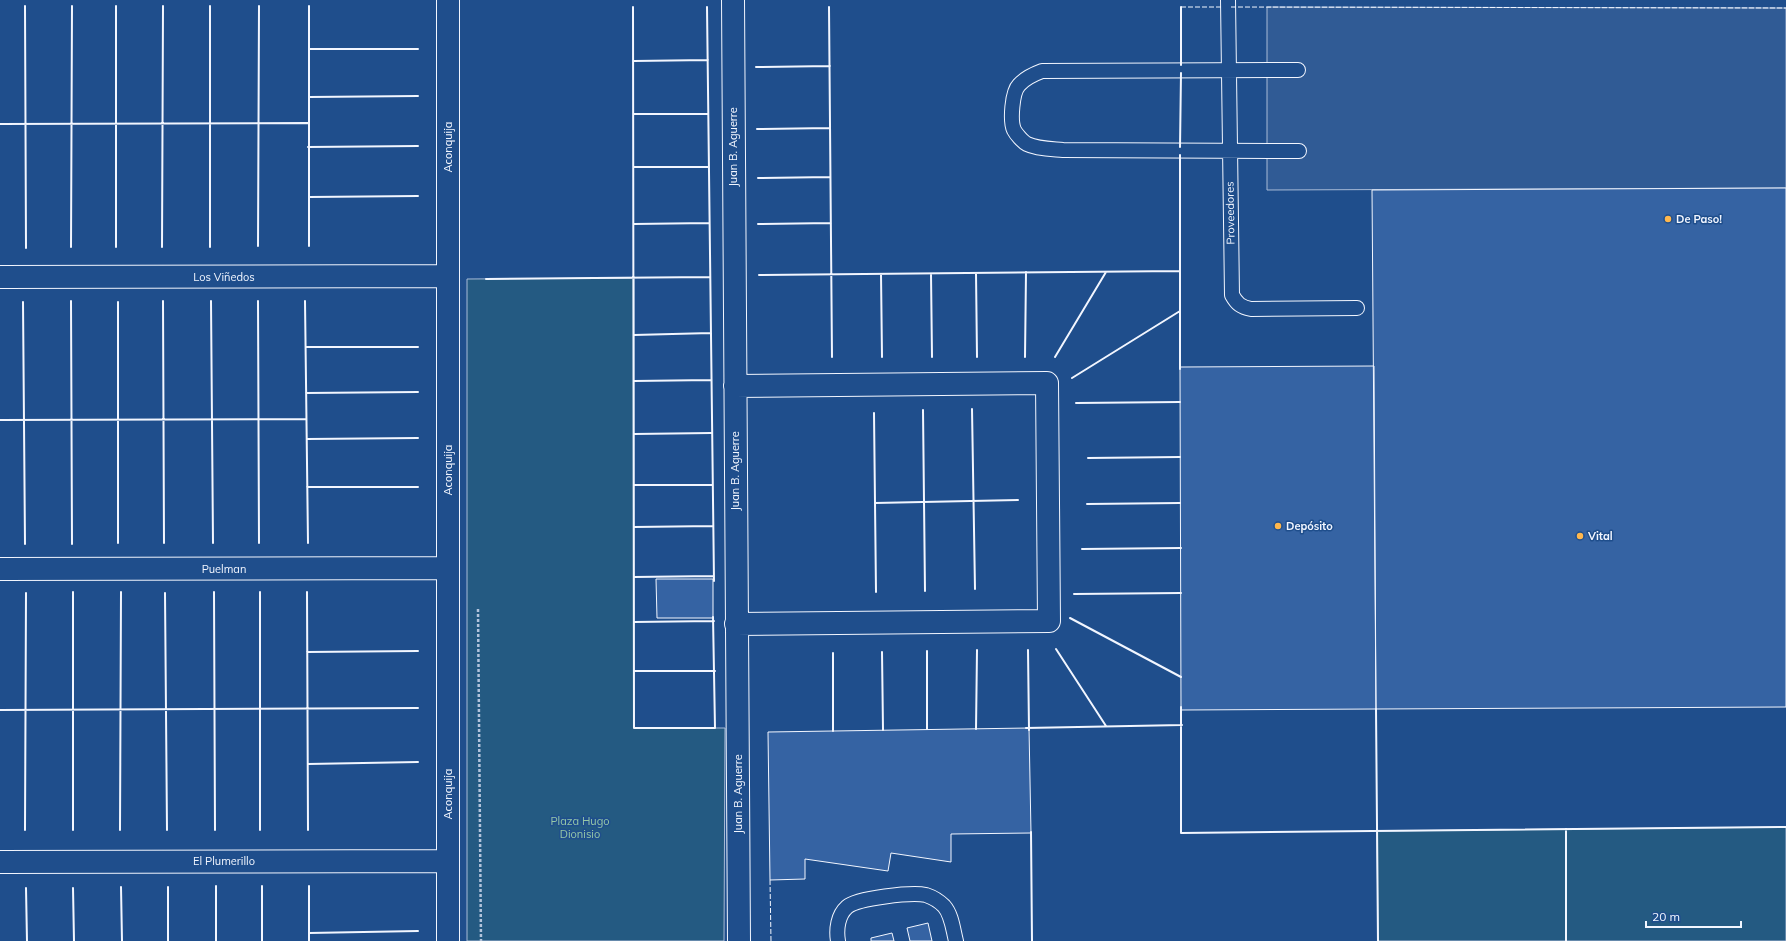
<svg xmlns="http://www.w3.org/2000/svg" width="1786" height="941" font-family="Mulish,sans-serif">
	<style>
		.green { fill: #245a82; stroke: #a8bbd7 }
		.parking { fill: #305b95; stroke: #a8bbd7 }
		.building { fill: #3563a3; stroke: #f2f6ff }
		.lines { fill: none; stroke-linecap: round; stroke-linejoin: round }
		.lane-casing { stroke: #f2f6ff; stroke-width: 16 }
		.street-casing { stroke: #f2f6ff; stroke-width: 24 }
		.path { stroke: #b3c4dc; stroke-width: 2.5; stroke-dasharray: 3 2; stroke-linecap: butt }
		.lane { stroke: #1f4e8c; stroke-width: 14 }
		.street { stroke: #1f4e8c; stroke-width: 22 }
		.fence { stroke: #f2f6ff; stroke-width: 1; stroke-dasharray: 5 2; stroke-linecap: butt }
		.wall { stroke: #f2f6ff; stroke-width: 2 }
		.poi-dot { fill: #ffb74d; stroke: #1f4e8c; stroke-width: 1.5 }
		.labels { text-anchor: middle; stroke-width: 3; stroke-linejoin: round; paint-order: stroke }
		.street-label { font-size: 11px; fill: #f2f6ff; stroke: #1f4e8c }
		.poi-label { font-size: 11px; font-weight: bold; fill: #f2f6ff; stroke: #1f4e8c; text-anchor: start }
		.park-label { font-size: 11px; fill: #97c8a6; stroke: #1f4e8c }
	</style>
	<rect width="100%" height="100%" fill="#1f4e8c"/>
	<path class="green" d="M 634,278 L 634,728 L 725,728 L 724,941 L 467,941 L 467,279 Z
		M 1786,827 L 1786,941 L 1378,941 L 1377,831 Z"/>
	<path class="parking" d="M 1267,7 L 1786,8 L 1786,188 L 1267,190 Z"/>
	<path class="building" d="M 1786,188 L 1786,707 L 1376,709 L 1372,190 Z
		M 1374,366 L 1376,709 L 1181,710 L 1180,367 Z
		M 656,579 L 713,579 L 713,618 L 657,618 Z
		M 1029,728 L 1031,833 L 951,834 L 951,862 L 891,853 L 888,871 L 805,859 L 805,879 L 770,880 L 768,732 Z
		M 928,923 L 932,941 L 910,941 L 907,928 Z
		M 892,933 L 894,941 L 871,941 L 871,938 Z"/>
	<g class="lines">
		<defs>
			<path id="lane" d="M 1228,0 L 1232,295 C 1237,304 1241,307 1251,309 L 1357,308
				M 1298,70 L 1042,71 C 1034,74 1025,78 1019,85 C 1012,92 1010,121 1014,130 C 1016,134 1023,142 1027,144 C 1037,149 1052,149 1063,150 L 1299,151
				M 838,941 C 836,929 838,915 847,907 C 857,898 912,892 926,895 C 932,897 939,901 944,906 C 952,915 953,930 956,941"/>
			<path id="street" d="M 733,0 L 739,941
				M 0,277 L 447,276
				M 735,386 L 1047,383 L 1049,621 L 736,624
				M 0,569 L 448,568
				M 0,862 L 448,861
				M 448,941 L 448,0"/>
		</defs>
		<use href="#lane" class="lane-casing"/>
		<use href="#street" class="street-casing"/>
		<path class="path" d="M 478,609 L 481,941"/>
		<use href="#lane" class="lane"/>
		<use href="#street" class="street"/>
		<path class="fence" d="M 1181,7 L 1223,7
			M 1231,7 L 1786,8
			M 770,880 L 771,941"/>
		<path class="wall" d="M 25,6 L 26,248
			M 633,7 L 634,728 L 715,728 L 713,617
			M 707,7 L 714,581
			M 829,7 L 832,357
			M 309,49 L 418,49
			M 634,61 L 708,60
			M 1181,65 L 1181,7
			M 756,67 L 830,66
			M 309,97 L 418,96
			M 634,114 L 708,114
			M 0,124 L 308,123
			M 757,129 L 830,128
			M 308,147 L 418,146
			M 1180,147 L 1181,73
			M 634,167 L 708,167
			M 758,178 L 830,177
			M 309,197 L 418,196
			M 634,224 L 709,223
			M 758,224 L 831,223
			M 258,246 L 259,6
			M 309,246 L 309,6
			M 71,247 L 72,6
			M 116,247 L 116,6
			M 162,247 L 163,6
			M 210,247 L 210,6
			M 976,273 L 977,357
			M 881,274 L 882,357
			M 931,274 L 932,357
			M 759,275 L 1180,271
			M 486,279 L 710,277
			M 71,301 L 72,544
			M 163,301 L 164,543
			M 211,301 L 213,543
			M 258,301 L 259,543
			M 305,301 L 308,543
			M 23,302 L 25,544
			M 118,302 L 118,543
			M 634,335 L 711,333
			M 306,347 L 418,347
			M 1025,357 L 1026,272
			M 1055,357 L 1106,272
			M 1180,369 L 1180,155
			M 1072,378 L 1180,311
			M 634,381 L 711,380
			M 306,393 L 418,392
			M 1076,403 L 1180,402
			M 972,409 L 975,589
			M 923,410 L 925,591
			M 874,413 L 876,592
			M 0,420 L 306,419
			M 634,434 L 711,433
			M 307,439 L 418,438
			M 1088,458 L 1180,457
			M 634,485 L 712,485
			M 307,487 L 418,487
			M 875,503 L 1018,500
			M 1087,504 L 1180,503
			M 634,527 L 713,526
			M 1082,549 L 1181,548
			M 634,577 L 714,576
			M 214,592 L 215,830
			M 307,592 L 308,830
			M 165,593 L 167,830
			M 1074,594 L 1181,593
			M 1070,618 L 1181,677
			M 634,622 L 714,621
			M 1056,649 L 1106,726
			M 1028,650 L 1029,730
			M 307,652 L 418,651
			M 882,652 L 883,730
			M 634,671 L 715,671
			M 1181,707 L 1181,833 L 1786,827
			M 1376,709 L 1378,941
			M 0,710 L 418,708
			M 1026,728 L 1182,725
			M 927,729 L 927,651
			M 976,729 L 977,650
			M 833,731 L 833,653
			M 308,764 L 418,762
			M 1566,829 L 1566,941
			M 25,830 L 26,593
			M 73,830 L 73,592
			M 120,830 L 121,592
			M 260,830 L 260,592
			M 1031,832 L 1032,941
			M 216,886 L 216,941
			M 262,886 L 262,941
			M 309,886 L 309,941
			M 121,887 L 122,941
			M 168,887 L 168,941
			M 26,888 L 27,941
			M 73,888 L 74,941
			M 309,933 L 418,931"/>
	</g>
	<g class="poi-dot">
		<circle cx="1668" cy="219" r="4"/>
		<circle cx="1278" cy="526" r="4"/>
		<circle cx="1580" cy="536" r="4"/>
	</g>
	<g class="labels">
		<g class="street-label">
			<text transform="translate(448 147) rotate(-90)" y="4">Aconquija</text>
			<text transform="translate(733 147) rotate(-90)" y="4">Juan B. Aguerre</text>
			<text transform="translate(1230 213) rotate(-91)" y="4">Proveedores</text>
			<text x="224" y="281">Los Viñedos</text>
			<text transform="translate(448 470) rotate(-90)" y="4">Aconquija</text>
			<text transform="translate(735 471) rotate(-90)" y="4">Juan B. Aguerre</text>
			<text x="224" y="573">Puelman</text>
			<text transform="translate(448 794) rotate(-90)" y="4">Aconquija</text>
			<text transform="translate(738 794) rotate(-90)" y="4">Juan B. Aguerre</text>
			<text x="224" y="865">El Plumerillo</text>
		</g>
		<g class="poi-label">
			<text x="1676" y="223">De Paso!</text>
			<text x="1286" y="530">Depósito</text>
			<text x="1588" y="540">Vital</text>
		</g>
		<g class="park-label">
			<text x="580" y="825">Plaza Hugo<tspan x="580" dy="13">Dionisio</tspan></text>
		</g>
	</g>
	<path d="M1646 921v6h95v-6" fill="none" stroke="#f2f6ff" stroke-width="2"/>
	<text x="1652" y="921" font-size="12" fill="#f2f6ff" stroke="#1f4e8c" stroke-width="3" paint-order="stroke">20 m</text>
</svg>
